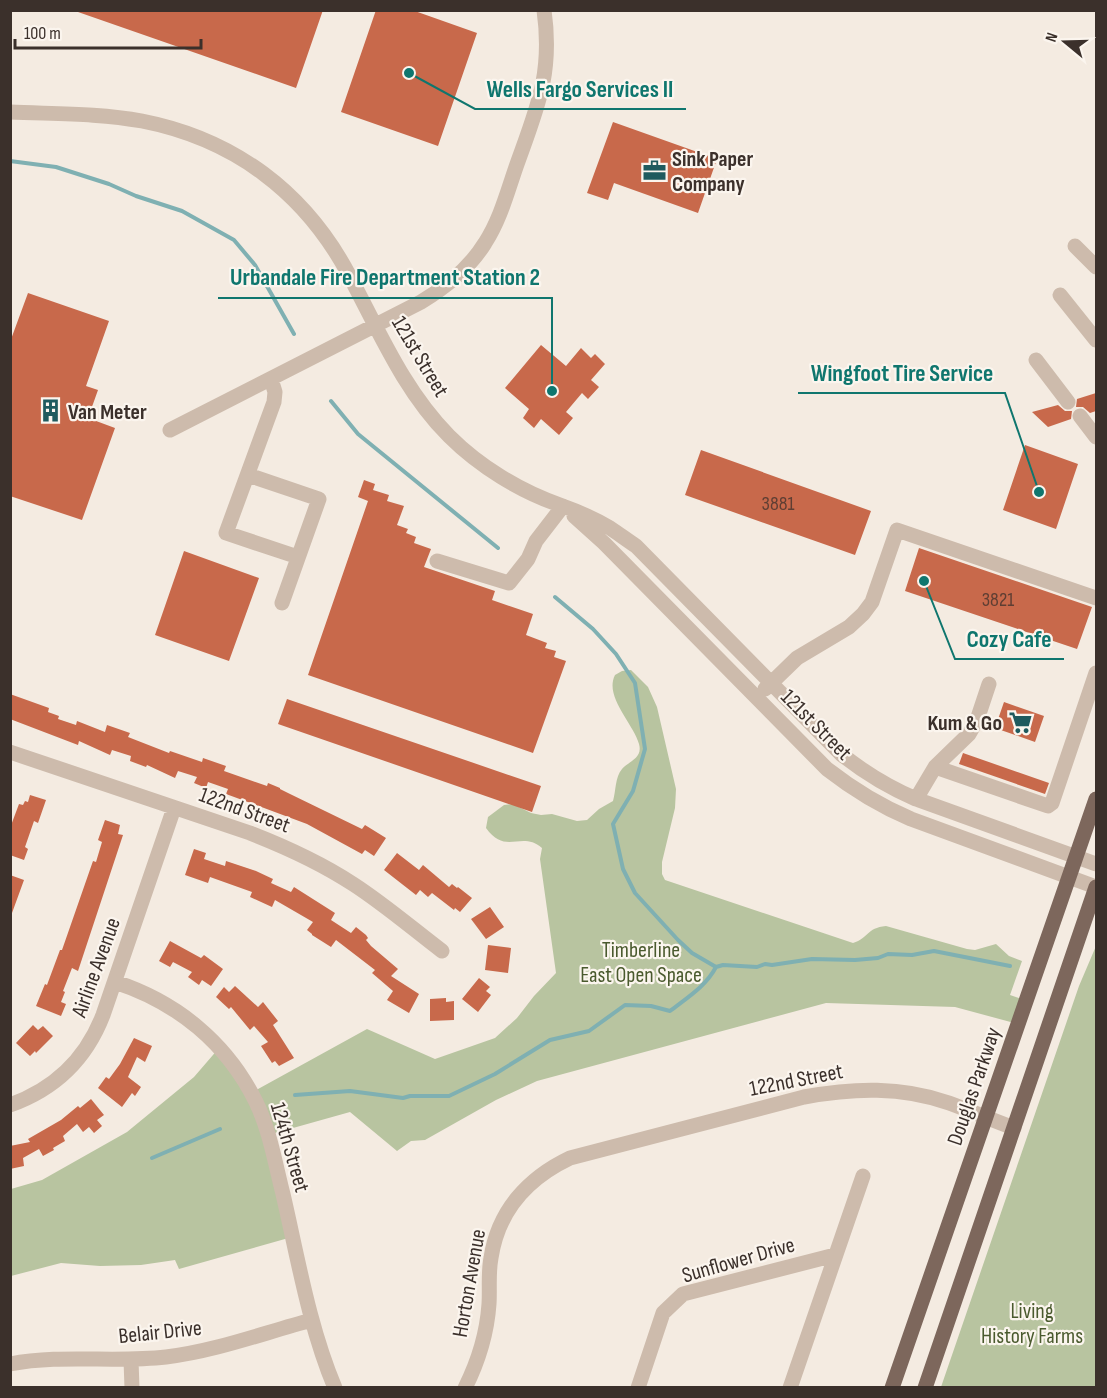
<svg xmlns="http://www.w3.org/2000/svg" width="1107" height="1398" font-family="'Sofia Sans Condensed',sans-serif">
	<style>
		.green { fill: #b8c4a0 }
		.lines { fill: none; stroke-linecap: round; stroke-linejoin: round }
		.stream { stroke: #7fb0b2; stroke-width: 4 }
		.building { fill: #c8694b }
		.minor { stroke: #cdbbac; stroke-width: 15 }
		.major { stroke: #7d675c; stroke-width: 15 }
		.labels { text-anchor: middle; stroke-width: 4.5; stroke-linejoin: round; paint-order: stroke }
		.number-label { font-size: 20px; fill: #5e3e33 }
		.poi-label { font-size: 22px; font-weight: bold; fill: #3b302b; stroke: #fbf5ee; text-anchor: start }
		.street-label { font-size: 22px; fill: #3b302b; stroke: #fbf5ee }
		.park-label { font-size: 22px; fill: #4a5a2e; stroke: #fbf5ee }
		.leader { fill: none; stroke: #0f766e; stroke-width: 2 }
		.callout-dot { fill: #0f766e; stroke: #fbf5ee; stroke-width: 2 }
		.callout-label { font-size: 24px; text-anchor: middle; font-weight: bold; fill: #0f766e; stroke: #fbf5ee; stroke-width: 4.5; stroke-linejoin: round; paint-order: stroke }
	</style>
	<rect width="100%" height="100%" fill="#f4ebe1"/>
	<path class="green" d="M 631,670 L 648,687 L 657,707 L 676,789 L 675,808 L 662,862 L 662,874 L 665,880 L 853,943 C 869,938 866,928 886,926 L 967,949 L 975,950 L 996,944 L 1009,956 L 1022,961 L 1010,995 L 1027,1001 L 1018,1024 L 955,1007 L 826,1003 L 537,1081 L 496,1100 L 425,1140 L 411,1141 L 397,1151 L 350,1112 L 268,1135 L 292,1237 L 179,1269 L 175,1260 L 141,1265 L 100,1266 L 61,1263 L 11,1276 L 11,1189 L 42,1180 L 127,1132 L 194,1077 L 219,1048 L 251,1093 L 367,1029 L 435,1059 L 495,1038 L 517,1018 L 534,996 L 556,973 L 540,859 L 542,848 C 521,830 506,856 486,828 L 488,817 L 504,805 L 513,804 L 531,813 L 541,815 L 552,814 L 577,821 L 587,820 L 599,809 L 613,801 C 616,791 615,777 622,769 C 629,761 643,758 639,744 C 633,723 604,697 615,675 L 622,671 Z
		M 1096,946 L 1096,1387 L 941,1387 L 1079,986 Z"/>
	<g class="lines">
		<path class="stream" d="M 10,161 L 56,167 L 109,184 L 136,196 L 182,211 L 234,240 L 255,265 L 294,334
			M 331,401 L 358,434 L 498,548
			M 555,597 L 593,629 L 616,654 L 635,683 L 645,749 L 633,791 L 613,824 L 623,869 L 635,893 L 678,940 L 692,953 L 716,967 L 723,965 L 757,967 L 765,964 L 772,965 L 812,959 L 855,960 L 878,958 L 888,954 L 912,955 L 934,951 L 1010,966
			M 295,1095 L 350,1091 L 403,1098 L 410,1096 L 449,1096 L 495,1074 L 550,1040 L 589,1031 L 625,1005 L 651,1006 L 670,1011 C 688,997 706,986 716,967
			M 152,1158 L 220,1129"/>
	</g>
	<path class="building" d="M 78,10 L 323,10 L 296,88 L 78,12 Z
		M 376,10 L 412,10 L 477,33 L 438,146 L 341,112 Z
		M 613,122 L 717,159 L 698,213 L 614,183 L 608,200 L 587,193 Z
		M 28,293 L 109,321 L 86,386 L 98,390 L 88,418 L 115,428 L 82,520 L 10,496 L 10,342 Z
		M 541,345 L 566,366 L 581,348 L 591,358 L 595,354 L 605,364 L 591,380 L 599,387 L 588,399 L 582,393 L 566,412 L 573,418 L 559,435 L 541,419 L 534,428 L 523,418 L 529,409 L 505,388 Z
		M 1096,393 L 1096,411 L 1090,413 L 1083,407 L 1076,407 L 1077,399 Z
		M 1058,405 L 1065,411 L 1072,411 L 1071,419 L 1048,427 L 1032,412 Z
		M 1025,445 L 1078,464 L 1056,529 L 1003,510 Z
		M 701,450 L 871,511 L 855,555 L 685,495 Z
		M 364,480 L 375,484 L 373,490 L 389,495 L 387,501 L 404,506 L 397,525 L 408,529 L 406,533 L 416,537 L 414,543 L 431,549 L 424,567 L 495,591 L 492,600 L 533,614 L 526,635 L 547,643 L 545,648 L 556,651 L 554,657 L 566,661 L 533,753 L 308,675 L 368,501 L 358,497 Z
		M 919,548 L 1092,607 L 1077,649 L 905,591 Z
		M 184,551 L 259,578 L 229,661 L 155,635 Z
		M 10,694 L 49,708 L 48,712 L 59,716 L 58,719 L 76,725 L 77,721 L 105,732 L 107,725 L 130,733 L 128,737 L 169,753 L 170,751 L 202,762 L 203,758 L 226,766 L 224,771 L 267,786 L 268,783 L 280,788 L 280,789 L 288,793 L 362,829 L 365,825 L 386,838 L 374,856 L 365,850 L 362,854 L 307,824 L 226,794 L 228,789 L 208,782 L 206,788 L 194,783 L 197,777 L 178,771 L 175,778 L 147,765 L 146,767 L 130,761 L 131,756 L 112,750 L 110,755 L 79,741 L 78,745 L 10,719 Z
		M 287,699 L 541,786 L 532,812 L 278,724 Z
		M 1004,702 L 1044,716 L 1035,742 L 995,728 Z
		M 963,753 L 1049,783 L 1045,794 L 959,764 Z
		M 30,795 L 46,800 L 38,823 L 34,821 L 25,847 L 28,849 L 24,860 L 10,855 L 10,828 L 19,804 L 23,805 L 25,801 L 28,802 Z
		M 105,820 L 120,825 L 118,834 L 123,835 L 78,971 L 72,968 L 63,991 L 65,992 L 61,1002 L 66,1004 L 61,1016 L 36,1006 L 45,984 L 47,985 L 60,950 L 62,950 L 93,861 L 96,862 L 102,842 L 98,840 Z
		M 194,849 L 206,853 L 204,859 L 225,866 L 226,861 L 256,871 L 273,879 L 271,883 L 291,892 L 294,887 L 335,913 L 331,920 L 351,933 L 356,927 L 366,935 L 368,938 L 366,940 L 371,946 L 398,969 L 391,976 L 419,994 L 409,1013 L 387,1000 L 393,991 L 372,973 L 375,970 L 336,940 L 331,947 L 312,935 L 312,934 L 307,930 L 313,922 L 275,900 L 272,907 L 250,897 L 252,892 L 210,877 L 208,883 L 185,875 Z
		M 397,853 L 419,870 L 423,865 L 449,887 L 452,884 L 457,888 L 458,887 L 472,898 L 460,912 L 455,908 L 454,910 L 432,893 L 428,897 L 420,890 L 416,895 L 384,870 Z
		M 10,875 L 24,880 L 12,913 L 10,913 Z
		M 490,907 L 504,927 L 486,939 L 471,919 Z
		M 170,941 L 201,958 L 204,955 L 223,969 L 211,986 L 202,980 L 199,985 L 188,977 L 192,972 L 173,962 L 170,967 L 159,961 Z
		M 488,945 L 511,948 L 508,973 L 485,970 Z
		M 479,978 L 490,987 L 486,991 L 491,995 L 478,1012 L 462,999 Z
		M 235,986 L 258,1007 L 263,1002 L 278,1021 L 273,1025 L 294,1058 L 279,1066 L 275,1061 L 272,1063 L 261,1046 L 268,1042 L 254,1026 L 250,1030 L 231,1007 L 229,1009 L 216,997 L 224,987 L 229,992 Z
		M 446,998 L 446,1002 L 454,1001 L 454,1020 L 430,1021 L 430,999 Z
		M 33,1025 L 38,1030 L 43,1026 L 53,1036 L 36,1053 L 35,1051 L 30,1056 L 16,1043 Z
		M 134,1038 L 152,1046 L 145,1062 L 137,1057 L 128,1077 L 141,1087 L 135,1096 L 132,1093 L 122,1107 L 98,1088 L 106,1077 L 109,1079 L 120,1064 Z
		M 91,1099 L 104,1115 L 97,1120 L 102,1126 L 94,1133 L 89,1127 L 83,1132 L 77,1124 L 63,1136 L 65,1141 L 53,1148 L 54,1150 L 43,1156 L 39,1149 L 23,1158 L 24,1166 L 10,1169 L 10,1146 L 30,1142 L 28,1139 L 61,1120 L 78,1106 L 80,1108 Z"/>
	<g class="lines">
		<path class="minor" d="M 10,112 C 54,114 99,113 142,121 C 234,139 305,192 349,275 C 379,331 404,391 449,436 C 480,467 520,491 560,505 C 577,511 595,519 610,528 C 619,534 627,540 636,546 L 841,754 C 865,773 888,787 916,799 L 1096,864
			M 1075,246 L 1096,267
			M 1060,295 L 1096,340
			M 1036,360 L 1068,402
			M 271,379 L 275,392 L 274,402 L 226,533 L 298,557
			M 1080,416 L 1096,437
			M 170,430 L 421,302 C 446,287 469,269 485,243 C 500,220 507,193 516,167 C 537,108 553,74 544,10
			M 248,475 L 319,499 L 282,603
			M 574,516 L 604,543 L 827,769 C 854,790 880,806 911,819 L 1096,887
			M 437,561 L 509,583 L 528,559 L 536,541 L 563,506
			M 765,689 L 797,658 L 849,627 L 863,614 L 872,602 L 897,530 L 1096,598
			M 10,752 L 250,833 C 286,847 321,863 353,884 C 384,904 413,929 442,951
			M 935,767 L 1048,806 L 1052,803 L 1096,673
			M 916,799 L 935,767 L 969,734 L 977,720 L 989,684
			M 115,982 C 177,1002 227,1043 256,1102 C 270,1131 275,1163 283,1194 C 298,1259 309,1326 335,1388
			M 10,1105 C 55,1089 86,1059 103,1015 L 174,808
			M 131,1360 L 132,1388
			M 10,1364 C 62,1354 114,1363 166,1357 C 216,1351 263,1333 312,1320
			M 465,1388 C 478,1362 487,1333 489,1304 C 490,1289 488,1273 491,1258 C 498,1211 528,1178 570,1158 L 804,1097 C 853,1088 901,1086 949,1103 C 971,1111 992,1120 1014,1128
			M 638,1388 L 663,1313 L 683,1294 L 835,1255
			M 790,1388 L 863,1176"/>
		<path class="major" d="M 892,1388 L 1096,799
			M 925,1388 L 1096,887"/>
	</g>
	<defs>
		<symbol id="office-bare" viewBox="-9 -9 18 18"><path d="M-6-3h4V-5.5h4V-3h4V5H-6ZM-1-4.5V-3h2v-1.5ZM-6 0V1H6V0Z" fill="#1f5a5e" stroke="#fbf5ee" stroke-width="2.5" paint-order="stroke"/></symbol>
		<symbol id="building-bare" viewBox="-9 -9 18 18"><path d="M-4-6H4V6H1V3H-1V6H-4ZM-2.5-4.3h1.7v1.8h-1.7ZM.8-4.3h1.7v1.8H.8ZM-2.5-1h1.7V.8h-1.7ZM.8-1h1.7V.8H.8Z" fill="#1f5a5e" stroke="#fbf5ee" stroke-width="2.5" paint-order="stroke"/></symbol>
		<symbol id="supermarket-bare" viewBox="-9 -9 18 18"><path d="M-6-5.5h2.5l.6 2H6L4.5 2H-2.5L-4.4-4H-6ZM-1.5 3.2a1.3 1.3 0 1 0 .1 0ZM3 3.2a1.3 1.3 0 1 0 .1 0Z" fill="#1f5a5e" stroke="#fbf5ee" stroke-width="2.5" paint-order="stroke"/></symbol>
	</defs>
	<g fill-rule="evenodd">
		<use href="#office-bare" x="638" y="154" width="33" height="33"/>
		<use href="#building-bare" x="34" y="394" width="33" height="33"/>
		<use href="#supermarket-bare" x="1004" y="706" width="33" height="33"/>
	</g>
	<g class="labels">
		<g class="number-label">
			<text x="778" y="510">3881</text>
			<text x="998" y="606">3821</text>
		</g>
		<g class="poi-label">
			<text x="672" y="166">Sink Paper<tspan x="672" dy="25">Company</tspan></text>
			<text x="68" y="419">Van Meter</text>
			<text x="1002" y="730" text-anchor="end">Kum &amp; Go</text>
		</g>
		<g class="street-label">
			<text transform="translate(421 356) rotate(59)" y="8">121st Street</text>
			<text transform="translate(817 724) rotate(45)" y="8">121st Street</text>
			<text transform="translate(245 809) rotate(20)" y="8">122nd Street</text>
			<text transform="translate(95 967) rotate(-70)" y="8">Airline Avenue</text>
			<text transform="translate(796 1079) rotate(-11)" y="8">122nd Street</text>
			<text transform="translate(973 1086) rotate(-71)" y="8">Douglas Parkway</text>
			<text transform="translate(291 1147) rotate(74)" y="8">124th Street</text>
			<text transform="translate(738 1259) rotate(-16)" y="8">Sunflower Drive</text>
			<text transform="translate(468 1283) rotate(-80)" y="8">Horton Avenue</text>
			<text transform="translate(160 1331) rotate(-6)" y="8">Belair Drive</text>
		</g>
		<g class="park-label">
			<text x="641" y="957">Timberline<tspan x="641" dy="25">East Open Space</tspan></text>
			<text x="1032" y="1318">Living<tspan x="1032" dy="25">History Farms</tspan></text>
		</g>
	</g>
	<path class="leader" d="M409 73L475 109H686M552 391L552 298H218M1039 492L1005 393H798M924 581L955 659H1064"/>
	<g class="callout-dot">
		<circle cx="409" cy="73" r="6"/>
		<circle cx="552" cy="391" r="6"/>
		<circle cx="1039" cy="492" r="6"/>
		<circle cx="924" cy="581" r="6"/>
	</g>
	<g class="callout-label">
		<text x="580" y="97">Wells Fargo Services II</text>
		<text x="385" y="285">Urbandale Fire Department Station 2</text>
		<text x="902" y="381">Wingfoot Tire Service</text>
		<text x="1009" y="647">Cozy Cafe</text>
	</g>
	<rect width="1107" height="1398" fill="none" stroke="#3b302b" stroke-width="24"/>
	<g transform="translate(1065 42) rotate(289)" stroke="#fbf5ee" stroke-width="4.5" paint-order="stroke">
	<path d="M0-4.5L10 22L0 15L-10 22Z" fill="#3b302b"/>
	<text y="-9" font-size="16" font-weight="bold" text-anchor="middle" fill="#3b302b">N</text>
	</g>
	<path d="M15 39v9h186v-9" fill="none" stroke="#3b302b" stroke-width="3"/>
	<text x="24" y="39" font-size="18" fill="#3b302b" stroke="#fbf5ee" stroke-width="4.5" paint-order="stroke">100 m</text>
</svg>
